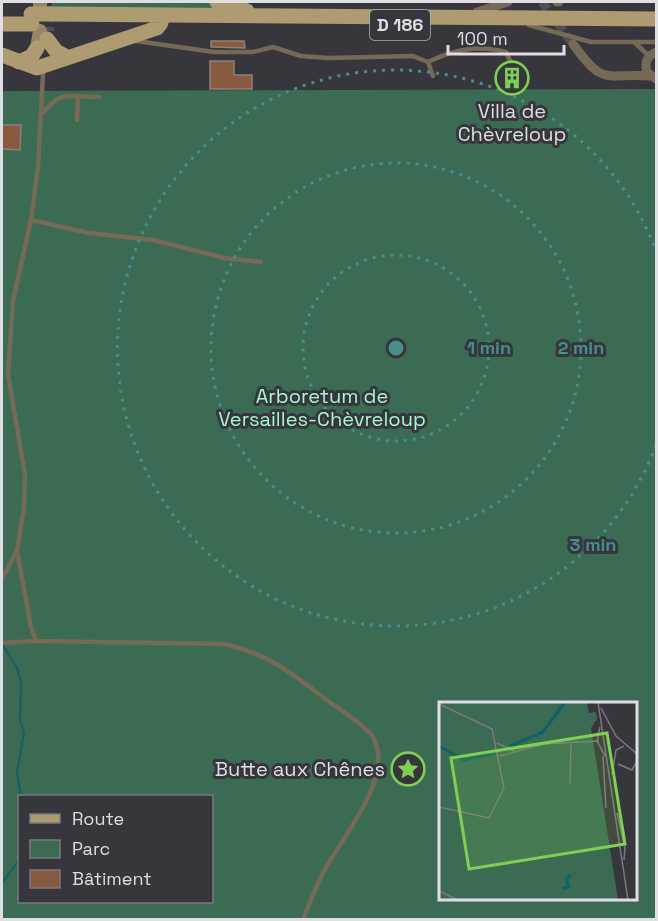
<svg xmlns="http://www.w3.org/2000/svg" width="658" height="921" font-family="'Space Grotesk',sans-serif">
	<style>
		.green { fill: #3c6b54; fill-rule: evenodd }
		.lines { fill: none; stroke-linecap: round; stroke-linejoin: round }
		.stream { stroke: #126167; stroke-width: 2 }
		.building { fill: #885a40; stroke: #8b817c; stroke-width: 1.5 }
		.minor-tunnel { stroke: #504f56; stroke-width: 9; stroke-dasharray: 9 4.5; stroke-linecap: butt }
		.secondary-tunnel { stroke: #504f56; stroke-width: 14; stroke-dasharray: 14 7; stroke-linecap: butt }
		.service { stroke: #746a56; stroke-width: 4.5 }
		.minor { stroke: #746a56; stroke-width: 9 }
		.secondary { stroke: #958666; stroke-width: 14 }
		.primary { stroke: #af9b72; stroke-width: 15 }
		.primary-bridge { stroke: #af9b72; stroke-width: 15 }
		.ring { fill: none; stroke: #43908b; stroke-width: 3; stroke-dasharray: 3 6 }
		.labels { text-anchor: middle; stroke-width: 6; stroke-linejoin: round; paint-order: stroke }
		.shield { fill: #37363d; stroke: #adacb1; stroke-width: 1.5 }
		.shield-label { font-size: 18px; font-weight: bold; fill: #dfdee3 }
		.poi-label { font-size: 20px; fill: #dfdee3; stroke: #37363d }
		.park-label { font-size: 20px; fill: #a4f9ce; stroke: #37363d }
		.inset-river { fill: none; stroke: #126167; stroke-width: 3 }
		.inset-road { fill: none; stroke: #7a797f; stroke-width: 1.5 }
		.view { fill: #7ed053; fill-opacity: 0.15; stroke: #7ed053; stroke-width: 3 }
		.inset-edge { fill: none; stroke: #dfdee3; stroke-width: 3 }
		.centre { fill: #43908b; stroke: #37363d; stroke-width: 3 }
		.ring-label { font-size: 18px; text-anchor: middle; font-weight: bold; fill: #43908b; stroke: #37363d; stroke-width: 6; stroke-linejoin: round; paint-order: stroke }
	</style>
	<rect width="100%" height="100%" fill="#37363d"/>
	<path class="green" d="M 52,2 L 207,2 L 221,6 L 220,13 L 52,7 Z
		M 656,89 L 656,919 L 2,920 L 2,91 ZM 440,704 L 636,704 L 636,898 L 440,898 ZM 20,796 L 212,796 L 212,902 L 20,902 Z"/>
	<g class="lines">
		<path class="stream" d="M 3,645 L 17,668 L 21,683 L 20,721 L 24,733 L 17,773 L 21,796
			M 2,883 L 20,859"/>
	</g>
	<path class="building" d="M 211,41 L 244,41 L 245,48 L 211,47 Z
		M 210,61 L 234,61 L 234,75 L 252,75 L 252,89 L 210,89 Z
		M 504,68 L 520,68 L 521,88 L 504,88 Z
		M 2,125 L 21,125 L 20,150 L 2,149 Z"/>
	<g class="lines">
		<path class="minor-tunnel" d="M 542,2 L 573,44"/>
		<path class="secondary-tunnel" d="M 47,6 L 47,31"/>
		<path class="service" d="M 529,25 L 591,42 L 656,42
			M 136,41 L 214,52 L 253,52 L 273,47 L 301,56 L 328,58 L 413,56 L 428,62 L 433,76
			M 634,42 L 649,56
			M 428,62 C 455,49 477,45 506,52 L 512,65
			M 43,113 C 62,88 71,98 99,97
			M 77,120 L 78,98
			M 31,220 L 89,233 L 153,240 L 224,258 L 261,262
			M 2,579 L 17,551
			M 36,641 L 31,627 L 17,551 L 24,508 L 25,475 L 8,374 L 13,301 L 31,220 L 38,166 L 43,74 L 45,70
			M 2,643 L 36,641 L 224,644 C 269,654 291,673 327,700 C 338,709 367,726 373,737 C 396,780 338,840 321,877 C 314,891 309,905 303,920"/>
		<path class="minor" d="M 557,2 L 559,2
			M 477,12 L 508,2
			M 573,44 C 604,87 604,73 650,76
			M 656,52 C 647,56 644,63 647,72 L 656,79"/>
		<path class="secondary" d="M 40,6 L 40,2
			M 37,48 L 40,31"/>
		<path class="primary" d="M 217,2 L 247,11
			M 52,14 L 656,19
			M 2,24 L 32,24
			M 47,39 L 56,51 L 67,57
			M 2,55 L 37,68 L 157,28 L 161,23
			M 19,62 L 32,56 L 37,48"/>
		<path class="primary-bridge" d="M 31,14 L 52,14"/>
	</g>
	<g class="ring">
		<circle cx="396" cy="348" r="93"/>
		<circle cx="396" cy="348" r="185"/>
		<path d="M656 445A278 278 0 1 1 656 251"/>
	</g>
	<defs>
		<symbol id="building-ring" viewBox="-11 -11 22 22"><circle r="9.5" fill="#37363d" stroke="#7ed053" stroke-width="1.5"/><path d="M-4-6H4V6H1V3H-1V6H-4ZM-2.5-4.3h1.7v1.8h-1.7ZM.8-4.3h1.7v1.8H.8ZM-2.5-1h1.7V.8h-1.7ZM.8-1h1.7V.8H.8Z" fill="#7ed053"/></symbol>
		<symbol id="sight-ring" viewBox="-11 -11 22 22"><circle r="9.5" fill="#37363d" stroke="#7ed053" stroke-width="1.5"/><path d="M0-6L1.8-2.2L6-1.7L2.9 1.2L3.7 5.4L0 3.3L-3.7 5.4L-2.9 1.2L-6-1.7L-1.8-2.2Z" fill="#7ed053"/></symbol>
	</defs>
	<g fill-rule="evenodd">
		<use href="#building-ring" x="493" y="59" width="38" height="38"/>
		<use href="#sight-ring" x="389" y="750" width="38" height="38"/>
	</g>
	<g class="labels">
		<rect class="shield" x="370" y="10" width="60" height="30" rx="4.5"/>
		<g class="shield-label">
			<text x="400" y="31">D 186</text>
		</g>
		<g class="poi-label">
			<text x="512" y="118">Villa de<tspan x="512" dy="23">Chèvreloup</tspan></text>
			<text x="385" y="776" text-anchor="end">Butte aux Chênes</text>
		</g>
		<g class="park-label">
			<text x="322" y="403">Arboretum de<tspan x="322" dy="23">Versailles-Chèvreloup</tspan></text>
		</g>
	</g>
	<g transform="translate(439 702)">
		<rect width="198" height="198" fill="#37363d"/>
		<path d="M 0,0 L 148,0 L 150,11 L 157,10 L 158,17 L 152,26 L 179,198 L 0,198 Z" fill="#3c6b54"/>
		<path class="inset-river" d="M 0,44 L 25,58 L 56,51M 71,44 L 104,30 L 126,0M 123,187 L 130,185 L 127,177 L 132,173"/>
		<path class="inset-road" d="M 159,0 L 189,198M 0,2 L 53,27 L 65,86 L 50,116 L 0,105M 162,6 L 177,34 L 198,52M 161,25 L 158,39 L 166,54M 58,41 L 75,49M 61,54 L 105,42 L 160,39M 164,54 L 167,106M 179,62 L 193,68 L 198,59M 173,73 L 177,48 L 185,44M 131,82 L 132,42M 178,111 L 186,146 L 185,158M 0,189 L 19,198"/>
		<path class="view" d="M 168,31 L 186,142 L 30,167 L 12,56 Z"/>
		<rect width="198" height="198" class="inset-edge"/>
	</g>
	<circle cx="396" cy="348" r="9" class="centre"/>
	<g class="ring-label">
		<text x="489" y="354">1 min</text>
		<text x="581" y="354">2 min</text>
		<text x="593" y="551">3 min</text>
	</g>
	<rect width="658" height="921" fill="none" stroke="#dfdee3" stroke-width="6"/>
	<rect x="18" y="795" width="195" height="108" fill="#37363d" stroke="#7a797f" stroke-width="1.5"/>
	<rect x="30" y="814" width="30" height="9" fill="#af9b72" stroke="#7a797f" stroke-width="1.5"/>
	<text x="72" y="825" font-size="18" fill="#dfdee3">Route</text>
	<rect x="30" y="840" width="30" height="18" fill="#3c6b54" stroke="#7a797f" stroke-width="1.5"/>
	<text x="72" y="855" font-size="18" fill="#dfdee3">Parc</text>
	<rect x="30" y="870" width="30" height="18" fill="#885a40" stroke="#7a797f" stroke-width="1.5"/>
	<text x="72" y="885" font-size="18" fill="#dfdee3">Bâtiment</text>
	<path d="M448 45v9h116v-9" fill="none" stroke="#dfdee3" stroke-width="3"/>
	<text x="457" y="45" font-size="18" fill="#dfdee3" stroke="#37363d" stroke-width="4.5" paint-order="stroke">100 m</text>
</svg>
